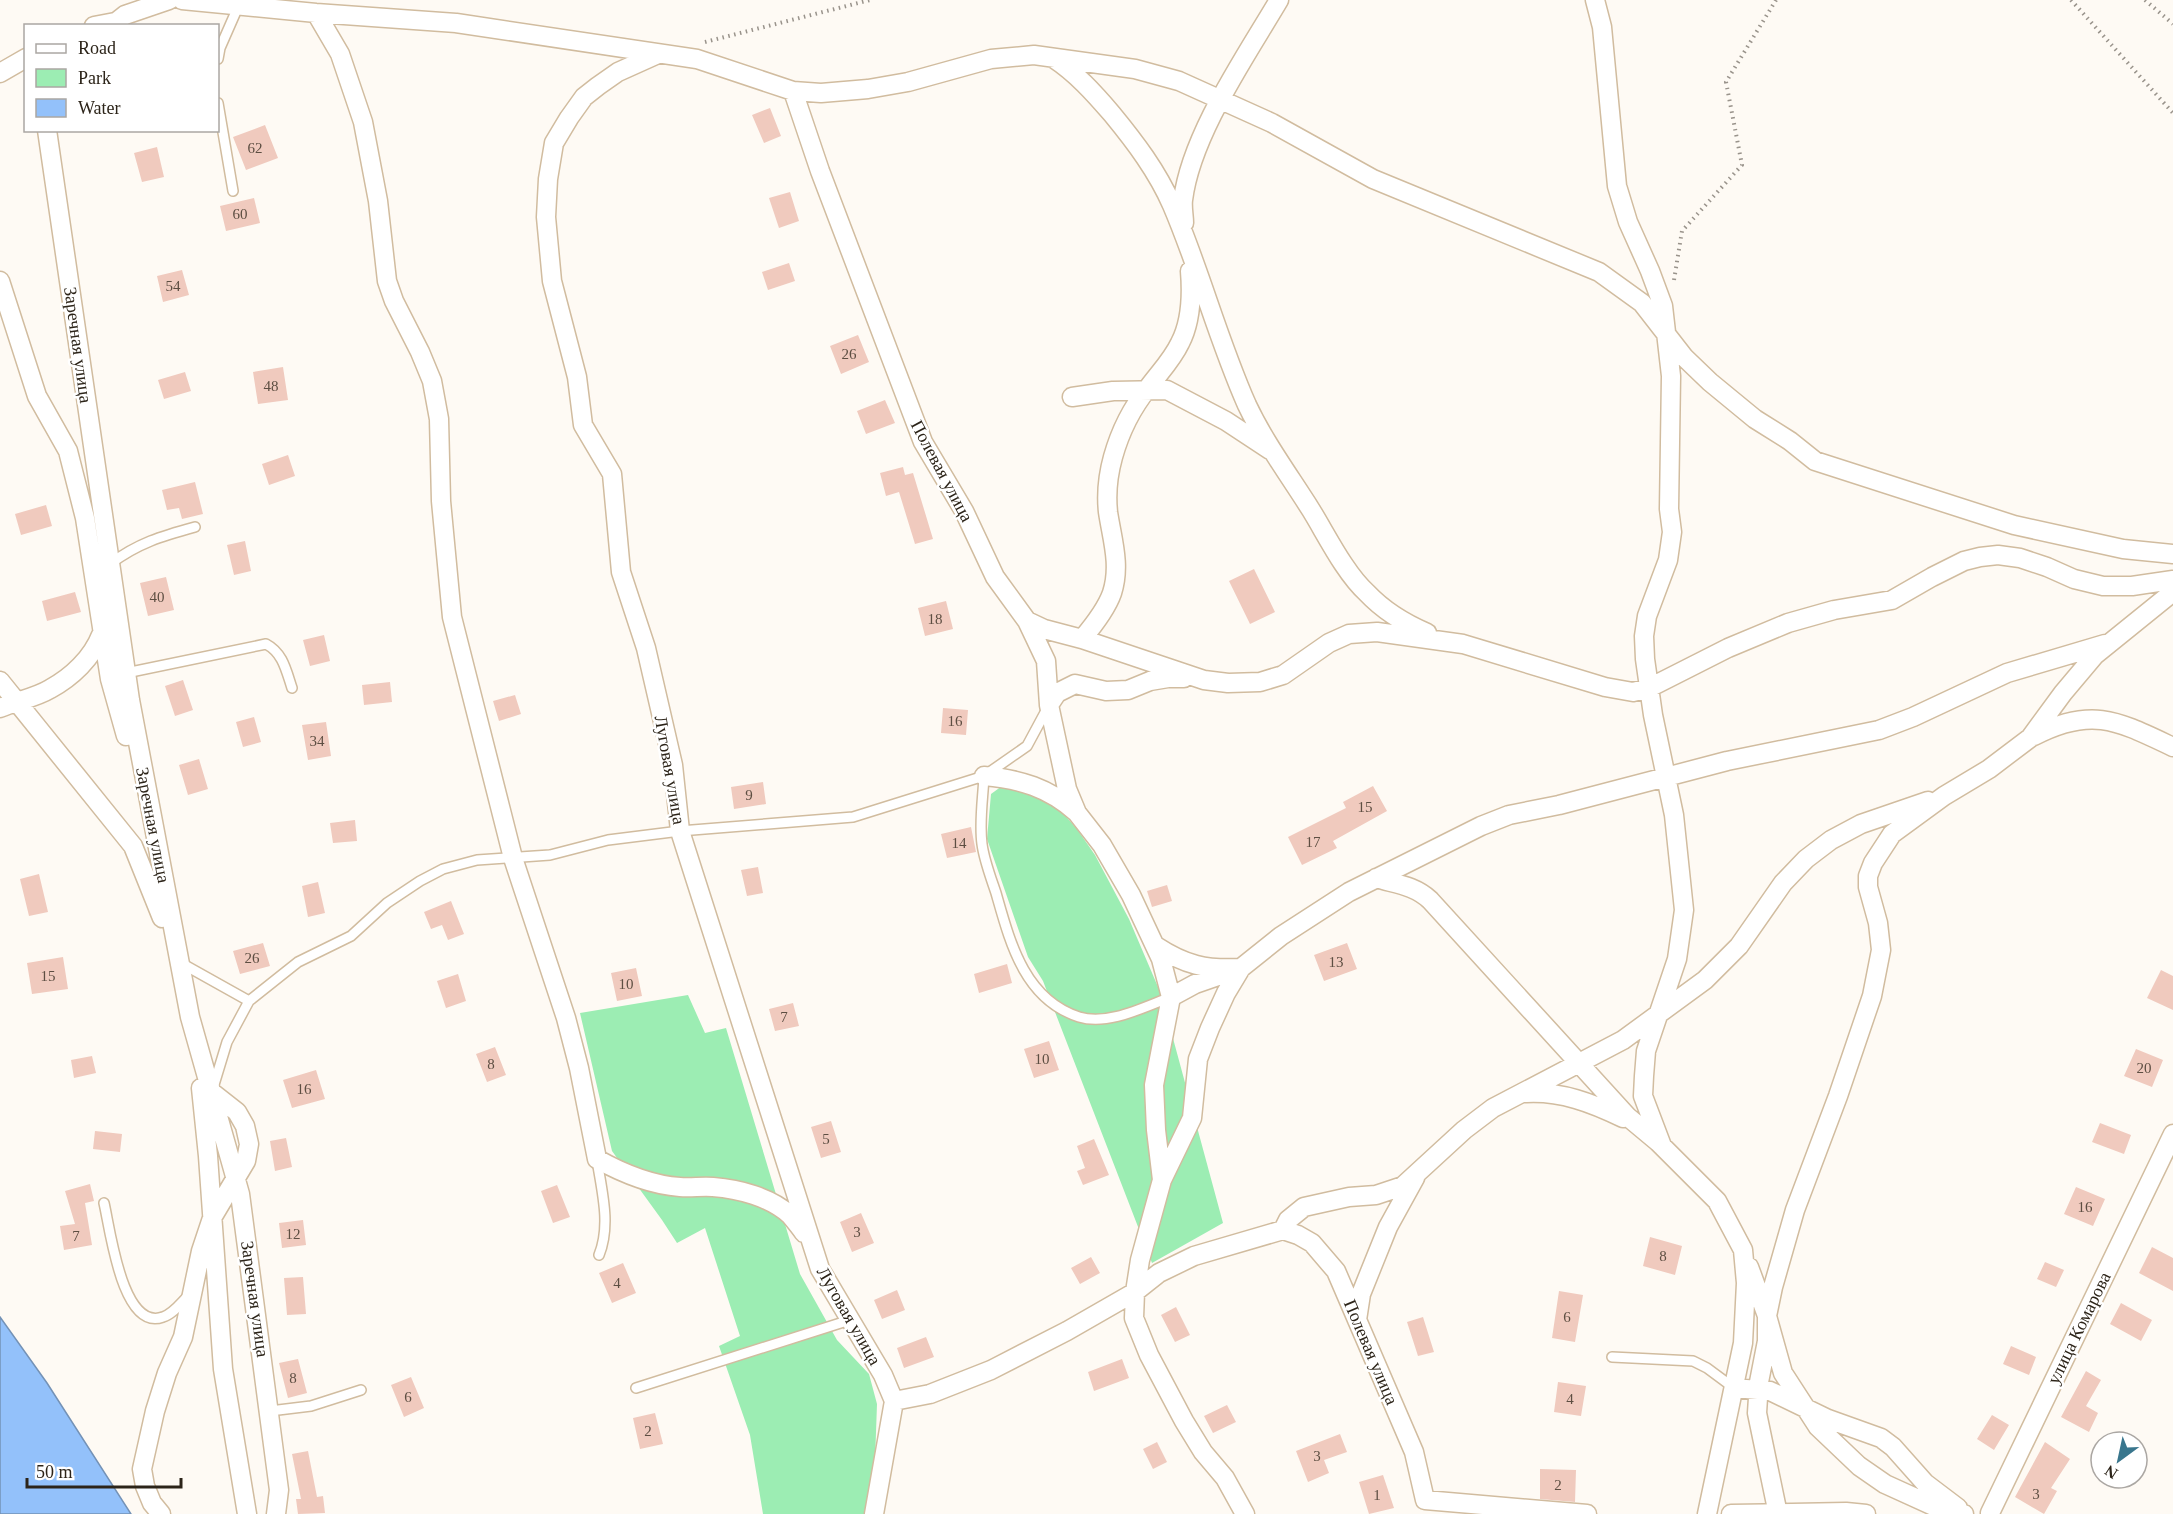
<svg xmlns="http://www.w3.org/2000/svg" width="2173" height="1514" font-family="Georgia,serif">
	<style>
		.green { fill: #9cedb3 }
		.water { fill: #93c1fa; stroke: #7492b6; stroke-width: 1.5 }
		.building { fill: #f0cabe }
		.lines { fill: none; stroke-linecap: round; stroke-linejoin: round }
		.service-casing { stroke: #d1bc9f; stroke-width: 12 }
		.minor-casing { stroke: #d1bc9f; stroke-width: 21 }
		.path { stroke: #99938b; stroke-width: 4; stroke-dasharray: 1.5 4.5; stroke-linecap: butt }
		.service { stroke: #fff; stroke-width: 9 }
		.minor { stroke: #fff; stroke-width: 18 }
		.labels { text-anchor: middle; stroke-width: 5; stroke-linejoin: round; paint-order: stroke }
		.number-label { font-size: 15px; fill: #5d4e42 }
		.street-label { font-size: 18px; fill: #2c2419; stroke: #fff }
	</style>
	<rect width="100%" height="100%" fill="#fefaf4"/>
	<path class="green" d="M 1002,786 L 1043,798 L 1063,813 L 1077,829 L 1095,855 L 1129,919 L 1161,994 L 1223,1223 L 1152,1263 L 1043,981 L 1028,957 L 987,839 L 991,794 Z
		M 688,995 L 705,1033 L 726,1028 L 800,1274 L 837,1340 L 869,1374 L 877,1404 L 875,1461 L 864,1514 L 763,1514 L 750,1435 L 719,1346 L 740,1336 L 705,1228 L 677,1243 L 662,1220 L 612,1151 L 580,1013 Z"/>
	<path class="water" d="M 0,1317 L 47,1383 L 131,1514 L 0,1514 Z"/>
	<path class="building" d="M 770,108 L 781,136 L 764,143 L 752,115 Z
		M 265,125 L 278,158 L 246,170 L 233,137 Z
		M 157,147 L 164,177 L 142,182 L 134,153 Z
		M 790,192 L 799,221 L 779,228 L 769,198 Z
		M 254,198 L 260,223 L 226,231 L 220,206 Z
		M 789,263 L 795,281 L 768,290 L 762,272 Z
		M 182,270 L 189,295 L 163,302 L 157,276 Z
		M 858,335 L 869,362 L 841,374 L 830,346 Z
		M 283,367 L 288,400 L 258,404 L 253,372 Z
		M 185,372 L 191,391 L 164,399 L 158,380 Z
		M 885,400 L 895,423 L 866,434 L 857,411 Z
		M 288,455 L 295,476 L 269,485 L 262,464 Z
		M 903,467 L 905,475 L 913,473 L 933,539 L 915,544 L 899,492 L 886,496 L 880,473 Z
		M 195,482 L 203,514 L 182,519 L 179,508 L 167,510 L 162,490 Z
		M 46,505 L 52,526 L 21,535 L 15,514 Z
		M 245,541 L 251,571 L 234,575 L 227,545 Z
		M 1254,569 L 1275,612 L 1250,624 L 1229,581 Z
		M 166,577 L 174,610 L 148,616 L 140,583 Z
		M 75,592 L 81,612 L 47,621 L 42,601 Z
		M 946,601 L 953,629 L 925,636 L 918,608 Z
		M 324,635 L 330,661 L 310,666 L 303,640 Z
		M 183,680 L 193,710 L 175,716 L 165,686 Z
		M 390,682 L 392,702 L 364,705 L 362,685 Z
		M 515,695 L 521,714 L 499,721 L 493,701 Z
		M 943,708 L 968,710 L 966,735 L 941,733 Z
		M 254,717 L 261,742 L 243,747 L 236,722 Z
		M 326,722 L 331,756 L 308,760 L 302,725 Z
		M 199,759 L 208,789 L 188,795 L 179,765 Z
		M 763,782 L 766,804 L 734,809 L 731,787 Z
		M 1373,786 L 1387,811 L 1333,841 L 1337,848 L 1302,865 L 1288,837 L 1346,808 L 1343,802 Z
		M 355,820 L 357,841 L 333,843 L 330,823 Z
		M 971,827 L 976,852 L 947,858 L 941,834 Z
		M 758,867 L 763,893 L 747,896 L 741,870 Z
		M 39,874 L 48,912 L 29,916 L 20,879 Z
		M 318,882 L 325,913 L 308,917 L 302,886 Z
		M 1167,885 L 1172,901 L 1152,907 L 1147,891 Z
		M 451,901 L 464,934 L 448,940 L 442,925 L 431,929 L 424,912 Z
		M 263,943 L 270,966 L 240,974 L 233,951 Z
		M 1347,943 L 1357,969 L 1324,981 L 1314,955 Z
		M 63,957 L 68,989 L 32,994 L 27,963 Z
		M 1007,964 L 1012,983 L 979,993 L 974,974 Z
		M 636,968 L 642,996 L 617,1001 L 611,973 Z
		M 2161,970 L 2173,976 L 2173,1010 L 2147,998 Z
		M 458,974 L 466,1001 L 446,1008 L 437,981 Z
		M 793,1003 L 799,1026 L 775,1031 L 769,1009 Z
		M 1049,1041 L 1059,1070 L 1034,1078 L 1024,1049 Z
		M 495,1047 L 506,1075 L 487,1082 L 476,1054 Z
		M 2136,1049 L 2163,1060 L 2152,1087 L 2124,1076 Z
		M 92,1056 L 96,1073 L 74,1078 L 71,1060 Z
		M 316,1070 L 325,1099 L 292,1108 L 283,1080 Z
		M 831,1121 L 841,1152 L 821,1158 L 811,1127 Z
		M 2100,1123 L 2131,1135 L 2124,1154 L 2092,1142 Z
		M 95,1131 L 122,1134 L 120,1152 L 93,1149 Z
		M 286,1138 L 292,1167 L 275,1171 L 270,1141 Z
		M 1094,1139 L 1109,1175 L 1083,1185 L 1077,1171 L 1085,1168 L 1077,1146 Z
		M 90,1184 L 94,1201 L 85,1203 L 92,1245 L 64,1250 L 60,1226 L 75,1224 L 65,1191 Z
		M 557,1185 L 570,1217 L 553,1223 L 541,1191 Z
		M 2076,1187 L 2105,1199 L 2093,1226 L 2064,1214 Z
		M 861,1213 L 874,1243 L 852,1252 L 840,1222 Z
		M 303,1220 L 306,1245 L 282,1248 L 279,1223 Z
		M 1650,1237 L 1682,1246 L 1675,1275 L 1643,1266 Z
		M 2152,1247 L 2173,1258 L 2173,1291 L 2139,1273 Z
		M 1091,1257 L 1100,1273 L 1080,1284 L 1071,1268 Z
		M 2045,1262 L 2064,1270 L 2056,1287 L 2037,1279 Z
		M 623,1263 L 636,1293 L 612,1303 L 599,1273 Z
		M 303,1277 L 306,1314 L 287,1315 L 284,1278 Z
		M 897,1290 L 905,1310 L 882,1319 L 874,1300 Z
		M 1559,1291 L 1583,1295 L 1575,1342 L 1552,1338 Z
		M 2121,1303 L 2152,1320 L 2141,1341 L 2110,1324 Z
		M 1176,1307 L 1190,1335 L 1175,1342 L 1161,1315 Z
		M 1423,1317 L 1434,1352 L 1418,1356 L 1407,1322 Z
		M 926,1337 L 934,1357 L 904,1368 L 897,1348 Z
		M 2011,1346 L 2036,1357 L 2029,1375 L 2003,1364 Z
		M 298,1359 L 307,1393 L 288,1398 L 279,1363 Z
		M 1122,1359 L 1129,1378 L 1094,1391 L 1088,1372 Z
		M 2086,1371 L 2101,1380 L 2086,1406 L 2098,1413 L 2089,1432 L 2061,1417 Z
		M 411,1377 L 424,1408 L 404,1417 L 391,1385 Z
		M 1558,1382 L 1586,1386 L 1581,1416 L 1554,1412 Z
		M 1227,1405 L 1236,1422 L 1213,1433 L 1204,1416 Z
		M 655,1413 L 663,1444 L 640,1449 L 633,1418 Z
		M 1992,1415 L 2009,1425 L 1994,1450 L 1977,1439 Z
		M 1340,1434 L 1347,1452 L 1324,1460 L 1329,1473 L 1308,1482 L 1296,1451 Z
		M 1157,1442 L 1167,1462 L 1153,1469 L 1143,1449 Z
		M 2045,1442 L 2070,1459 L 2051,1488 L 2057,1491 L 2044,1514 L 2015,1497 Z
		M 308,1451 L 317,1497 L 323,1496 L 325,1513 L 298,1514 L 296,1499 L 301,1499 L 292,1454 Z
		M 1540,1469 L 1576,1470 L 1575,1502 L 1540,1499 Z
		M 1383,1475 L 1394,1508 L 1369,1514 L 1359,1482 Z"/>
	<g class="lines">
		<defs>
			<path id="service" d="M 218,59 L 220,48 L 238,7
				M 218,103 L 233,191
				M 110,564 C 138,543 162,536 195,527
				M 126,673 L 266,644 C 283,653 286,670 292,688
				M 984,776 C 983,798 979,822 982,844 C 984,860 991,878 996,893 C 1010,942 1024,999 1079,1017 C 1108,1026 1144,1007 1171,997
				M 181,963 L 249,1001
				M 213,1088 L 227,1042 L 249,1001 L 298,962 L 351,936 L 387,903 L 420,881 L 443,869 L 477,860 L 550,855 L 608,840 L 680,831 L 853,817 L 984,776 L 1027,746 L 1048,707
				M 597,1160 C 602,1192 611,1225 599,1255
				M 104,1203 C 110,1228 122,1332 163,1317 C 173,1314 181,1303 188,1296
				M 1612,1357 L 1693,1361 L 1707,1368 L 1734,1388
				M 636,1388 L 850,1320
				M 270,1411 L 311,1406 L 361,1390"/>
			<path id="minor" d="M 182,0 L 316,13 L 456,23 L 697,59 L 793,91 L 821,93 L 868,89 L 908,82 L 991,59 L 1034,55 L 1135,69 L 1179,81 L 1272,123 L 1373,179 L 1599,272 L 1642,303 L 1684,357 L 1710,382 L 1755,419 L 1790,441 L 1815,461 L 2014,525 L 2123,549 L 2173,554
				M 1595,0 L 1602,27 L 1617,186 L 1628,222 L 1650,271 L 1663,306 L 1671,376 L 1669,509 L 1672,532 L 1668,560 L 1647,616 L 1644,636 L 1645,659 L 1653,715 L 1674,815 L 1684,910 L 1677,959 L 1646,1051 L 1644,1076 L 1643,1096 L 1662,1146
				M 316,13 L 340,54 L 363,122 L 378,201 L 387,281 L 394,301 L 420,352 L 432,381 L 439,419 L 441,501 L 452,617 L 513,858 L 566,1018 L 579,1068 L 597,1159 C 622,1173 651,1185 680,1187 C 691,1188 702,1186 713,1187 C 739,1189 770,1197 790,1215 C 795,1221 800,1227 804,1233
				M 94,26 L 115,22
				M 111,26 L 125,15 L 169,0
				M 658,54 L 618,72 L 598,86 L 584,97 L 569,118 L 554,143 L 548,179 L 546,217 L 552,281 L 577,377 L 583,425 L 612,474 L 621,572 L 646,648 L 673,765 L 680,831 L 820,1269 L 883,1375 L 894,1401 L 874,1514
				M 1053,58 C 1076,73 1094,93 1112,114 C 1135,142 1157,171 1172,205 C 1200,270 1218,340 1247,405 C 1265,443 1289,475 1311,510 C 1327,536 1345,573 1367,593 C 1383,610 1406,624 1427,633
				M 0,73 L 26,58
				M 793,91 L 820,171 L 923,442 L 964,511 L 995,577 L 1027,621 L 1046,661 L 1049,705 L 1067,789 L 1077,813 L 1102,845 L 1131,895 L 1161,959 L 1171,997 L 1154,1085 L 1156,1130 L 1162,1180 L 1140,1260 L 1135,1292 L 1134,1318 L 1149,1355 L 1184,1421 L 1203,1452 L 1225,1478 L 1245,1514
				M 47,130 L 130,700 L 190,1017 L 240,1194 L 279,1490 L 276,1514
				M 1184,223 C 1184,216 1182,207 1183,200 C 1191,135 1246,56 1279,0
				M 0,281 L 37,396 L 68,451 L 85,518 L 110,679 L 126,736
				M 1072,397 L 1113,391 L 1167,390 L 1226,421 L 1270,450
				M 1027,621 L 1044,629 L 1082,639 L 1204,680 L 1228,683 L 1260,682 L 1283,675 L 1329,643 L 1349,634 L 1377,632 L 1463,644 L 1605,687 L 1633,692 L 1649,688 L 1728,648 L 1788,623 L 1834,610 L 1892,600 L 1932,577 L 1964,561 L 1980,557 L 1998,555 L 2020,558 L 2047,567 L 2074,579 L 2103,586 L 2132,586 L 2173,580
				M 1082,639 C 1093,626 1106,610 1112,593 C 1121,565 1112,539 1108,512 C 1106,493 1108,475 1113,457 C 1120,432 1131,409 1148,388 C 1159,373 1172,360 1180,343 C 1191,322 1192,295 1190,271
				M 0,681 L 133,846 L 162,918
				M 1049,705 L 1057,693 L 1075,684 L 1106,691 L 1128,690 L 1150,681 L 1168,678 L 1184,678
				M 0,708 C 16,701 35,698 50,689 C 72,677 92,658 101,635
				M 2034,736 C 2092,706 2118,721 2173,747
				M 984,776 C 1020,779 1049,788 1076,812
				M 1376,878 C 1395,884 1414,885 1430,900 L 1628,1117 L 1658,1142 L 1717,1201 L 1743,1250 L 1746,1283 L 1743,1343 L 1707,1514
				M 1156,946 C 1185,965 1206,970 1241,968 L 1226,993 L 1210,1028 L 1198,1059 L 1192,1118 L 1162,1180
				M 1171,997 L 1195,984 L 1241,968 L 1281,936 L 1349,892 L 1481,826 L 1509,815 L 1559,805 L 1727,761 L 1879,730 L 1913,717 L 2007,673 L 2105,644
				M 201,1088 L 208,1156 L 223,1369 L 247,1514
				M 1526,1093 C 1561,1091 1592,1103 1623,1118
				M 1283,1230 L 1288,1220 L 1304,1207 L 1349,1197 L 1376,1195 L 1403,1186 L 1464,1130 L 1493,1108 L 1623,1040 L 1705,980 L 1739,946 L 1783,883 L 1806,859 L 1831,840 L 1861,824 L 1928,801
				M 1749,1267 L 1767,1316 L 1767,1341 L 1759,1382 L 1757,1413 L 1778,1514
				M 1357,1320 L 1361,1294 L 1388,1227 L 1415,1178
				M 1734,1388 L 1770,1391 L 1828,1419 L 1881,1438 L 1893,1447 L 1925,1483 L 1958,1508
				M 894,1401 L 930,1394 L 991,1370 L 1067,1331 L 1135,1292 L 1159,1273 L 1194,1256 L 1283,1230 L 1298,1235 L 1312,1243 L 1336,1271 L 1414,1452 L 1425,1500 L 1587,1514
				M 1990,1513 L 2173,1134
				M 161,1514 L 152,1503 L 145,1486 L 142,1469 L 155,1411 L 167,1373 L 183,1337 L 201,1251 L 212,1218 L 246,1161 L 249,1144 L 245,1126 L 237,1112 L 209,1090
				M 1731,1514 L 1846,1512 L 1866,1514
				M 1964,1514 L 1940,1509 L 1885,1484 L 1859,1466 L 1818,1427 L 1783,1373 L 1767,1316 L 1773,1287 L 1795,1210 L 1838,1096 L 1872,996 L 1881,950 L 1878,923 L 1868,887 L 1868,876 L 1873,863 L 1892,834 L 1944,796 L 1989,769 L 2030,738 L 2063,693 L 2095,655 L 2173,592"/>
		</defs>
		<use href="#service" class="service-casing"/>
		<use href="#minor" class="minor-casing"/>
		<path class="path" d="M 2071,0 L 2173,113
			M 2145,0 L 2173,24
			M 705,42 L 870,0
			M 1674,280 L 1682,231 L 1742,165 L 1726,82 L 1776,0"/>
		<use href="#service" class="service"/>
		<use href="#minor" class="minor"/>
	</g>
	<g class="labels">
		<g class="number-label">
			<text x="255" y="153">62</text>
			<text x="240" y="219">60</text>
			<text x="173" y="291">54</text>
			<text x="849" y="359">26</text>
			<text x="271" y="391">48</text>
			<text x="157" y="602">40</text>
			<text x="935" y="624">18</text>
			<text x="955" y="726">16</text>
			<text x="317" y="746">34</text>
			<text x="749" y="800">9</text>
			<text x="1365" y="812">15</text>
			<text x="1313" y="847">17</text>
			<text x="959" y="848">14</text>
			<text x="252" y="963">26</text>
			<text x="1336" y="967">13</text>
			<text x="48" y="981">15</text>
			<text x="626" y="989">10</text>
			<text x="784" y="1022">7</text>
			<text x="1042" y="1064">10</text>
			<text x="491" y="1069">8</text>
			<text x="2144" y="1073">20</text>
			<text x="304" y="1094">16</text>
			<text x="826" y="1144">5</text>
			<text x="2085" y="1212">16</text>
			<text x="857" y="1237">3</text>
			<text x="293" y="1239">12</text>
			<text x="76" y="1241">7</text>
			<text x="1663" y="1261">8</text>
			<text x="617" y="1288">4</text>
			<text x="1567" y="1322">6</text>
			<text x="293" y="1383">8</text>
			<text x="408" y="1402">6</text>
			<text x="1570" y="1404">4</text>
			<text x="648" y="1436">2</text>
			<text x="1317" y="1461">3</text>
			<text x="1558" y="1490">2</text>
			<text x="2036" y="1499">3</text>
			<text x="1377" y="1500">1</text>
		</g>
		<g class="street-label">
			<text transform="translate(78 345) rotate(82)" y="6">Заречная улица</text>
			<text transform="translate(942 471) rotate(62)" y="6">Полевая улица</text>
			<text transform="translate(670 770) rotate(80)" y="6">Луговая улица</text>
			<text transform="translate(153 825) rotate(79)" y="6">Заречная улица</text>
			<text transform="translate(255 1299) rotate(82)" y="6">Заречная улица</text>
			<text transform="translate(849 1316) rotate(60)" y="6">Луговая улица</text>
			<text transform="translate(2079 1328) rotate(-64)" y="6">улица Комарова</text>
			<text transform="translate(1371 1352) rotate(67)" y="6">Полевая улица</text>
		</g>
	</g>
	<rect x="24" y="24" width="195" height="108" fill="#ffffff" stroke="#aba7a3" stroke-width="1.5"/>
	<rect x="36" y="44" width="30" height="9" fill="#ffffff" stroke="#aba7a3" stroke-width="1.5"/>
	<text x="78" y="54" font-size="18" fill="#2c2419">Road</text>
	<rect x="36" y="69" width="30" height="18" fill="#9cedb3" stroke="#aba7a3" stroke-width="1.5"/>
	<text x="78" y="84" font-size="18" fill="#2c2419">Park</text>
	<rect x="36" y="99" width="30" height="18" fill="#93c1fa" stroke="#aba7a3" stroke-width="1.5"/>
	<text x="78" y="114" font-size="18" fill="#2c2419">Water</text>
	<g transform="translate(2119 1460) rotate(213)"><circle r="28" fill="#ffffff" stroke="#aba7a3" stroke-width="1.5"/>
	<path d="M0-4.5L10 22L0 15L-10 22Z" fill="#39768d"/>
	<text y="-9" font-size="16" font-weight="bold" text-anchor="middle" fill="#2c2419">N</text>
	</g>
	<path d="M27 1478v9h154v-9" fill="none" stroke="#2c2419" stroke-width="3"/>
	<text x="36" y="1478" font-size="18" fill="#2c2419" stroke="#ffffff" stroke-width="4.5" paint-order="stroke">50 m</text>
</svg>
